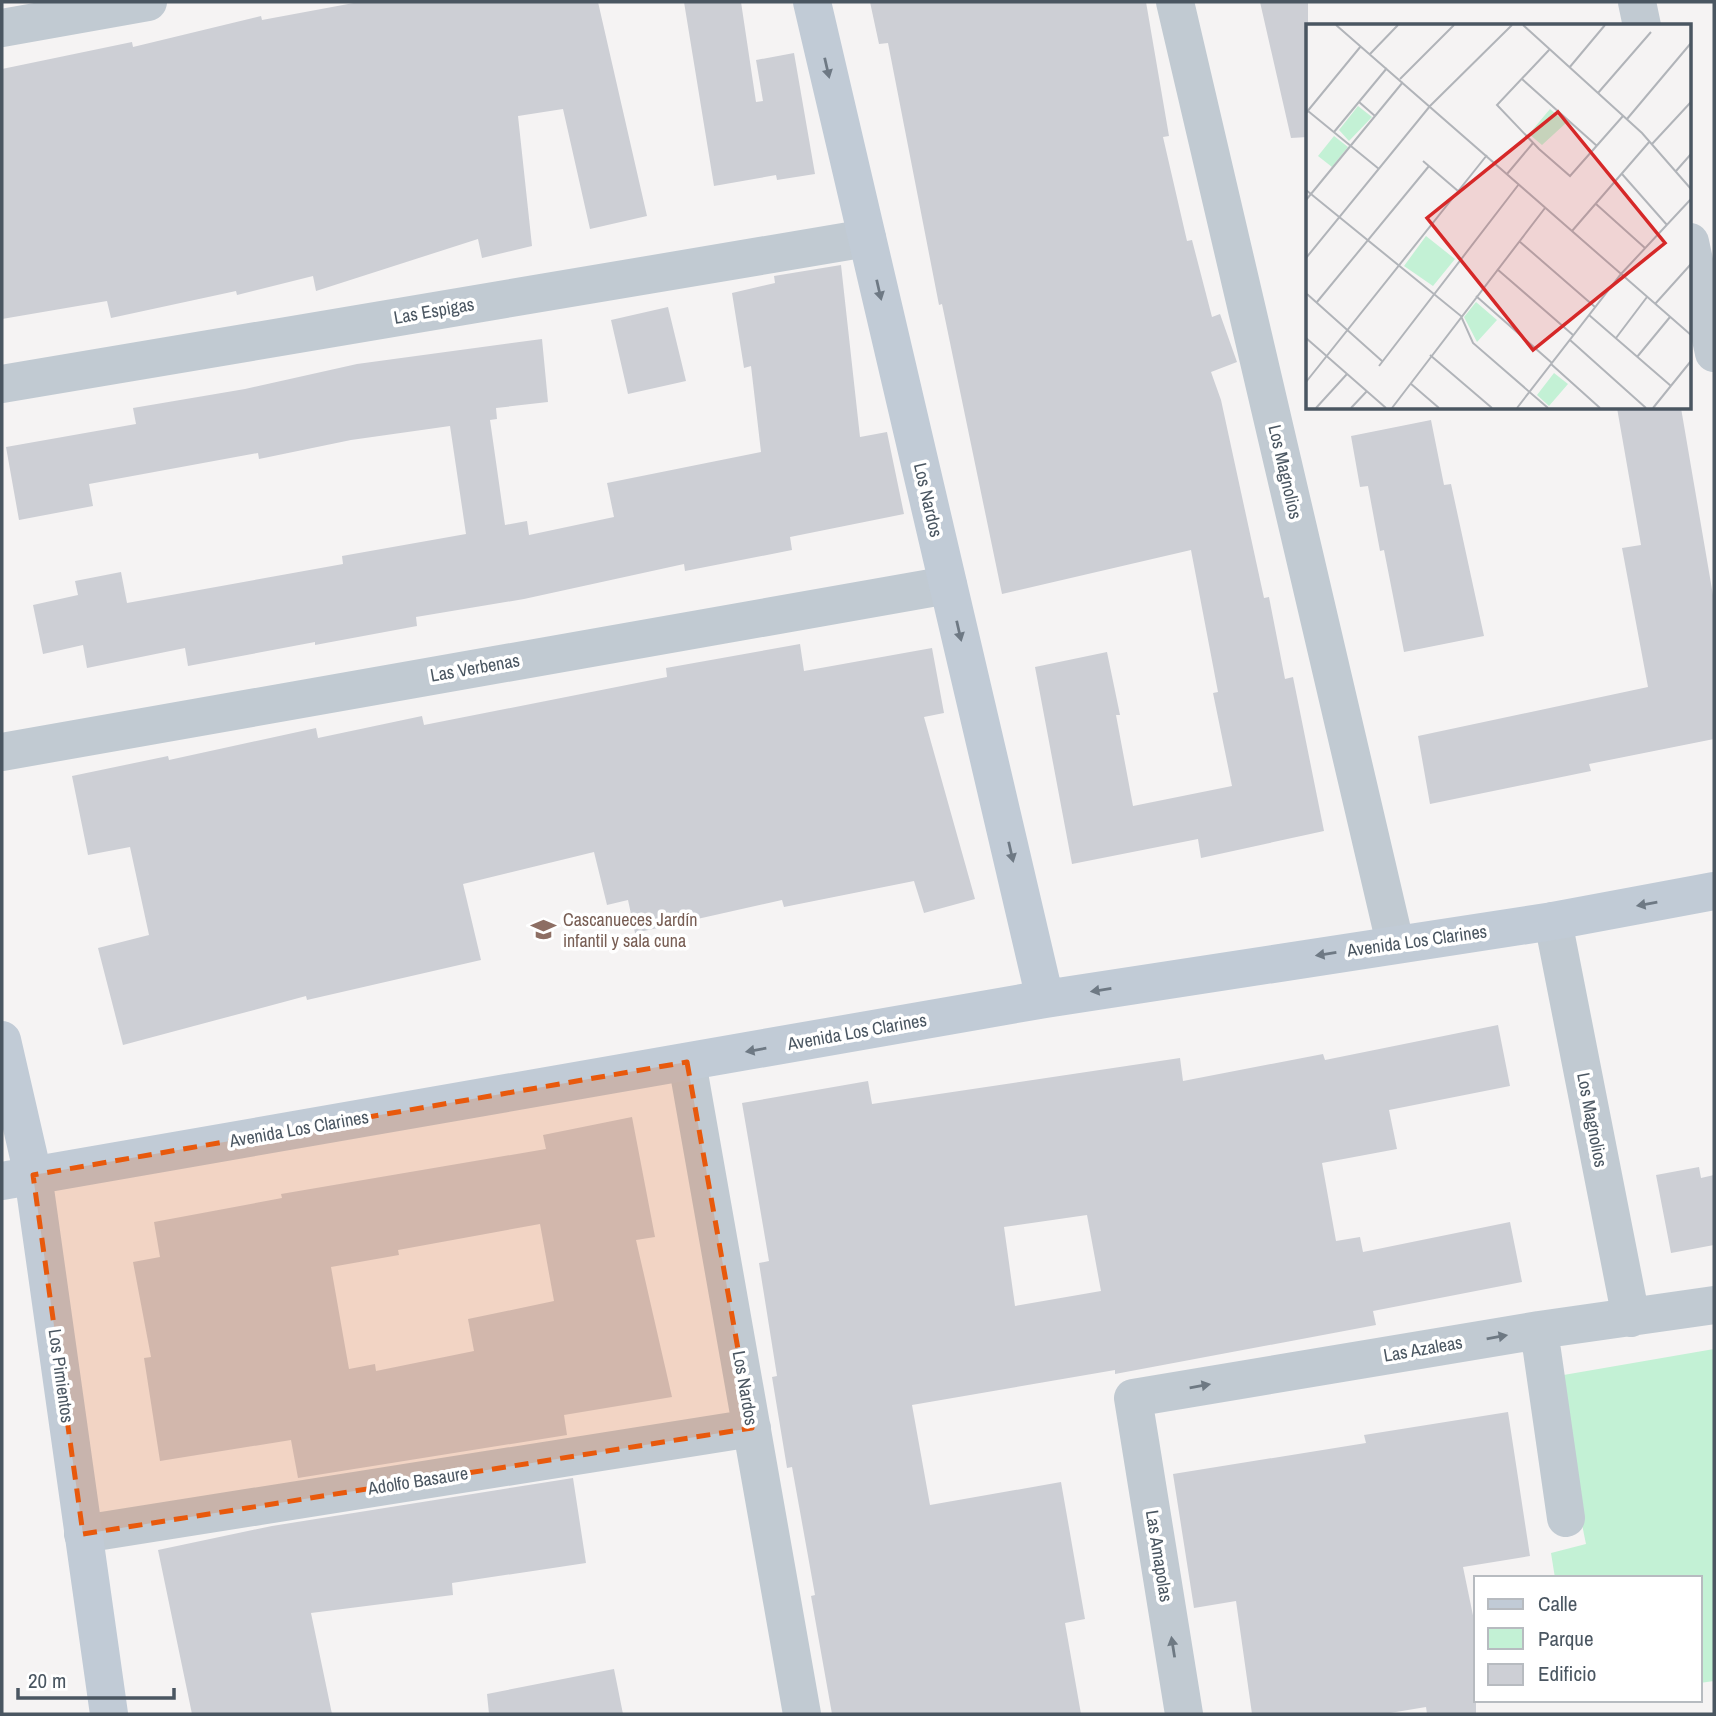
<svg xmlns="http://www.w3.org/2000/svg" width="1716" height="1716" font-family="'Archivo Narrow',sans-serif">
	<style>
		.green { fill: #c3f1d5 }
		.building { fill: #cdcfd5; fill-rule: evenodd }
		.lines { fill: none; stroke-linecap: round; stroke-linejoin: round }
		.street { stroke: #c1cad2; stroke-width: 38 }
		.secondary { stroke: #c1cbd6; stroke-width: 38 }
		.oneway { fill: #6e7984 }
		.oneway2 { fill: #6e7983 }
		.marked { fill: #e8590c; fill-opacity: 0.2; stroke: #e8590c; stroke-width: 5; stroke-dasharray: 14 9; stroke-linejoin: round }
		.labels { text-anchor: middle; stroke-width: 7; stroke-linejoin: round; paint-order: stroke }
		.street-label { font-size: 18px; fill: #4a5661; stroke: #fff }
		.education-label { font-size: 18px; fill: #785e54; stroke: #fff; text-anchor: start }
		.inset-road { fill: none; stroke: #b1b4b9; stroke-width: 2 }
		.view { fill: #d62828; fill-opacity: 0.15; stroke: #d62828; stroke-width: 3.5 }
		.inset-edge { fill: none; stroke: #4a5661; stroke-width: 3.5 }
	</style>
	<rect width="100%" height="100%" fill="#f5f3f3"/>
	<path class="green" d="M 1714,1349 L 1714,1681 L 1700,1683 L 1700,1578 L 1555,1578 L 1551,1553 L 1586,1544 L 1552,1377 Z"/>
	<path class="building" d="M 359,2 L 598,2 L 647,216 L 590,229 L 563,109 L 518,116 L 532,246 L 482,258 L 478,239 L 316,291 L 313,276 L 237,295 L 236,291 L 111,318 L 107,301 L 2,319 L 2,69 L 132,42 L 133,47 L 261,16 L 262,20 Z
		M 684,2 L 741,2 L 756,102 L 763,101 L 756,60 L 794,53 L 815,174 L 777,180 L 776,175 L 714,186 Z
		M 870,2 L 1146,2 L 1169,136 L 1163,137 L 1187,241 L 1192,240 L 1212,317 L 1220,314 L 1237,362 L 1211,372 L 1221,400 L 1264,598 L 1269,597 L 1285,679 L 1293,677 L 1324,831 L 1201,858 L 1198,839 L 1072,864 L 1035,667 L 1107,652 L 1120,715 L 1116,715 L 1133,806 L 1232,786 L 1213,693 L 1218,692 L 1191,550 L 1002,594 L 942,304 L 939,305 L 888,43 L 879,44 Z
		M 1260,2 L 1308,2 L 1308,137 L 1291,138 Z
		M 841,265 L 860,437 L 887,432 L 904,514 L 790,537 L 792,550 L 685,571 L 684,564 L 524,599 L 416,617 L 417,626 L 315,645 L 315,642 L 188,666 L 185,648 L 87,668 L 83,645 L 43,654 L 33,605 L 78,595 L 75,581 L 121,572 L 127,603 L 343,564 L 342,556 L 466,534 L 450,426 L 351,440 L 259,459 L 258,453 L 89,484 L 93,506 L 19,520 L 6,447 L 136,424 L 133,408 L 245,389 L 357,364 L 542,339 L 548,402 L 496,408 L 497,419 L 490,420 L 505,525 L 527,521 L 529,535 L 614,517 L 607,483 L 761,452 L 751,366 L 744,368 L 732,293 L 775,283 L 774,276 Z
		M 668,307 L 686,381 L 628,394 L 611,320 Z
		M 1617,408 L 1681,408 L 1714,601 L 1714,739 L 1589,764 L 1591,771 L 1430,804 L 1418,736 L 1648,687 L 1622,548 L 1641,545 Z
		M 1431,420 L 1444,485 L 1451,484 L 1484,636 L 1404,652 L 1384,550 L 1380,551 L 1368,486 L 1360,487 L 1351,436 Z
		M 800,644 L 804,671 L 932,648 L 944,713 L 924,717 L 975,899 L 924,913 L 914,881 L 784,907 L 782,900 L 635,933 L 628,900 L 607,905 L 594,852 L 463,884 L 481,960 L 307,1000 L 306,996 L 123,1045 L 98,948 L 149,935 L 130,847 L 88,855 L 72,776 L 168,756 L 169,760 L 316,728 L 318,738 L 422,716 L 424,725 L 667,677 L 666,668 Z
		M 1498,1025 L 1510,1086 L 1389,1110 L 1397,1149 L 1322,1163 L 1336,1241 L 1360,1237 L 1363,1252 L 1510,1222 L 1522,1282 L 1373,1311 L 1376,1325 L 1115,1374 L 1115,1370 L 912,1405 L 930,1505 L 1061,1482 L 1085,1619 L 1065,1623 L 1081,1714 L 832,1714 L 811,1596 L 815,1595 L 792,1467 L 787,1468 L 772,1377 L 777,1376 L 759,1263 L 769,1261 L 742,1103 L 868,1081 L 872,1104 L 1180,1058 L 1183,1081 L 1323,1054 L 1325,1060 ZM 1087,1215 L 1101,1291 L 1015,1306 L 1004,1227 Z
		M 632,1117 L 655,1237 L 636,1240 L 672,1397 L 564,1415 L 567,1435 L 298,1478 L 291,1440 L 160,1461 L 144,1358 L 151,1357 L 133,1262 L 160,1257 L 154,1222 L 282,1198 L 281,1194 L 546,1149 L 543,1135 ZM 540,1224 L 554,1301 L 468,1319 L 474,1351 L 376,1371 L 375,1364 L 349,1369 L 331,1267 L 399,1255 L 398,1250 Z
		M 1699,1167 L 1701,1178 L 1714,1175 L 1714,1245 L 1671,1253 L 1656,1175 Z
		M 1508,1412 L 1530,1556 L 1463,1567 L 1476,1630 L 1476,1714 L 1427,1714 L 1426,1707 L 1384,1714 L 1252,1714 L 1236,1601 L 1194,1608 L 1173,1474 L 1366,1443 L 1364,1435 Z
		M 573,1478 L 586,1563 L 452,1583 L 453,1595 L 311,1613 L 332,1714 L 192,1714 L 158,1550 L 272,1526 Z
		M 614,1669 L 623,1714 L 489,1714 L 487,1694 Z"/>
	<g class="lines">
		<path class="street" d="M 1175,2 L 1395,943
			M 1637,2 L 1642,26
			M 2,28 L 148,2
			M 1690,242 L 1714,353
			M 2,384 L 867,238
			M 2,752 L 948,585
			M 1553,921 L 1631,1318
			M 687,1062 L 802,1714
			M 1539,1330 L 1566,1518
			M 83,1534 L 752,1428
			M 1184,1714 L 1133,1398 L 1539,1330 L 1714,1305"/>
		<path class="secondary" d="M 812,2 L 1045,999
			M 2,1040 L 33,1175 L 109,1714
			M 2,1181 L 1045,999 L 1553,921 L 1714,891"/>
	</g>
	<defs><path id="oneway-solid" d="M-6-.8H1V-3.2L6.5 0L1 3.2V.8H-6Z" transform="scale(1.75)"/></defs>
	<g class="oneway">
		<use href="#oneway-solid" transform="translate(827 68) rotate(77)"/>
		<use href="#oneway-solid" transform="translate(879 290) rotate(77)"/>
		<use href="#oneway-solid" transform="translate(959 631) rotate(77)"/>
		<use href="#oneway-solid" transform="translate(1011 852) rotate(77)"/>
		<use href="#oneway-solid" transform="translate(1647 904) rotate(170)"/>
		<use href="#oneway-solid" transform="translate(1326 954) rotate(171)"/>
		<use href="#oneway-solid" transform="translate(1101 990) rotate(171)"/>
		<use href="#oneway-solid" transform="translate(756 1050) rotate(170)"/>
	</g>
	<g class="oneway2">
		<use href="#oneway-solid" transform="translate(1497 1337) rotate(-10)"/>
		<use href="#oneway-solid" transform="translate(1200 1386) rotate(-10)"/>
		<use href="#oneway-solid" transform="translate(1173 1647) rotate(-99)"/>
	</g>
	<path class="marked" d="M 687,1062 L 752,1428 L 83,1534 L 33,1175 Z"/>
	<defs>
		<symbol id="school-bare" viewBox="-9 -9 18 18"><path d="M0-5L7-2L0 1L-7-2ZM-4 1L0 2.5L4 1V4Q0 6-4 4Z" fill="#8d6e63" stroke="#fff" stroke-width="2.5" paint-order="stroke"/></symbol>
	</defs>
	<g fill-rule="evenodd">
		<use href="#school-bare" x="526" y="912" width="35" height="35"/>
	</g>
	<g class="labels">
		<g class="street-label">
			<text transform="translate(434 311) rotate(-10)" y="6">Las Espigas</text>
			<text transform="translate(1285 472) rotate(77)" y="6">Los Magnolios</text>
			<text transform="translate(928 500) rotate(77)" y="6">Los Nardos</text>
			<text transform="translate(475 668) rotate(-10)" y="6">Las Verbenas</text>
			<text transform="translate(1417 941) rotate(-8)" y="6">Avenida Los Clarines</text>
			<text transform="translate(857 1032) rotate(-10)" y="6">Avenida Los Clarines</text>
			<text transform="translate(1592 1120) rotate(79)" y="6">Los Magnolios</text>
			<text transform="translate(299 1129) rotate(-10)" y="6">Avenida Los Clarines</text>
			<text transform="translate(1423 1349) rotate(-10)" y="6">Las Azaleas</text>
			<text transform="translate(61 1376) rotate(82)" y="6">Los Pimientos</text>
			<text transform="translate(745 1388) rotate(80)" y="6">Los Nardos</text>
			<text transform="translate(418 1481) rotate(-9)" y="6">Adolfo Basaure</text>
			<text transform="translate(1159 1556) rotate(81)" y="6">Las Amapolas</text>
		</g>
		<g class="education-label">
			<text x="563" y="926">Cascanueces Jardín<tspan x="563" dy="21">infantil y sala cuna</tspan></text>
		</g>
	</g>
	<g transform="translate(1306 24)">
		<rect width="385" height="385" fill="#f5f3f3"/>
		<path d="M 52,82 L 66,93 L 43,117 L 33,106 ZM 244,85 L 260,99 L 236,121 L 223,110 ZM 28,112 L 42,123 L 26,143 L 12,132 ZM 120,212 L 149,235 L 127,262 L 98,242 ZM 170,278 L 191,296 L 171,318 L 158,293 ZM 248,349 L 262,360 L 243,382 L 231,371 Z" fill="#c3f1d5"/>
		<path class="inset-road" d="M 30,1 L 385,311M 217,1 L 336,109 L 385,165M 243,26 L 191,81 L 233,125 L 264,152 L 317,92M 64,30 L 92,1M 263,44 L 299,1M 94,55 L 148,1M 216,55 L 291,122M 292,69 L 345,8M 53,78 L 69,92M 2,87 L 73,145M 0,89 L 55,22M 321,95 L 385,19M 28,108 L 81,44M 346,120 L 385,78M 117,137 L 152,167M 370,147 L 385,130M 201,150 L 227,119M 316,150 L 361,201M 0,166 L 155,292 L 167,319 L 242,384M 0,176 L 97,58M 290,180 L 339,224M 266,207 L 344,117M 213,217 L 289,283M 0,234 L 124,82 L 206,1M 191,245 L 267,311M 1,270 L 76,337M 170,272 L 246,339M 11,278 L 123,142M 349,280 L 385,240M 283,291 L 365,362M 0,314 L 80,384M 310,314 L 341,273M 264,316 L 340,384M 124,331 L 186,384M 331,333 L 364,293M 245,340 L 294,384M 73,342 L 213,160M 0,358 L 181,131M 104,359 L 133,384M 10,384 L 41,350M 45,384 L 61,367M 86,384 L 239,184M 211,384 L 315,250 L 385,175M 347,384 L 385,337"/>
		<path class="view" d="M 252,88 L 359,219 L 227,326 L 121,194 Z"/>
		<rect width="385" height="385" class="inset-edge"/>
	</g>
	<rect width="1716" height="1716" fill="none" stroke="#4a5661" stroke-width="7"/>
	<rect x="1474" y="1576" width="228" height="126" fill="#ffffff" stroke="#b7bbc0" stroke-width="2"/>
	<rect x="1488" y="1599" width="35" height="10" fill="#c1cbd6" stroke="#b7bbc0" stroke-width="2"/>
	<text x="1538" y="1611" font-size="21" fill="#4a5661">Calle</text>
	<rect x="1488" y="1628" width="35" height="21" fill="#c3f1d5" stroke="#b7bbc0" stroke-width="2"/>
	<text x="1538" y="1646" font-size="21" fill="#4a5661">Parque</text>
	<rect x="1488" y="1664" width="35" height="21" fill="#cdcfd5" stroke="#b7bbc0" stroke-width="2"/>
	<text x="1538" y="1681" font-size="21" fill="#4a5661">Edificio</text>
	<path d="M18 1688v10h156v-10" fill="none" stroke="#4a5661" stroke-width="3.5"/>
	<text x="28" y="1688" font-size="21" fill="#4a5661" stroke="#ffffff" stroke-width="5" paint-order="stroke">20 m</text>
</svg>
